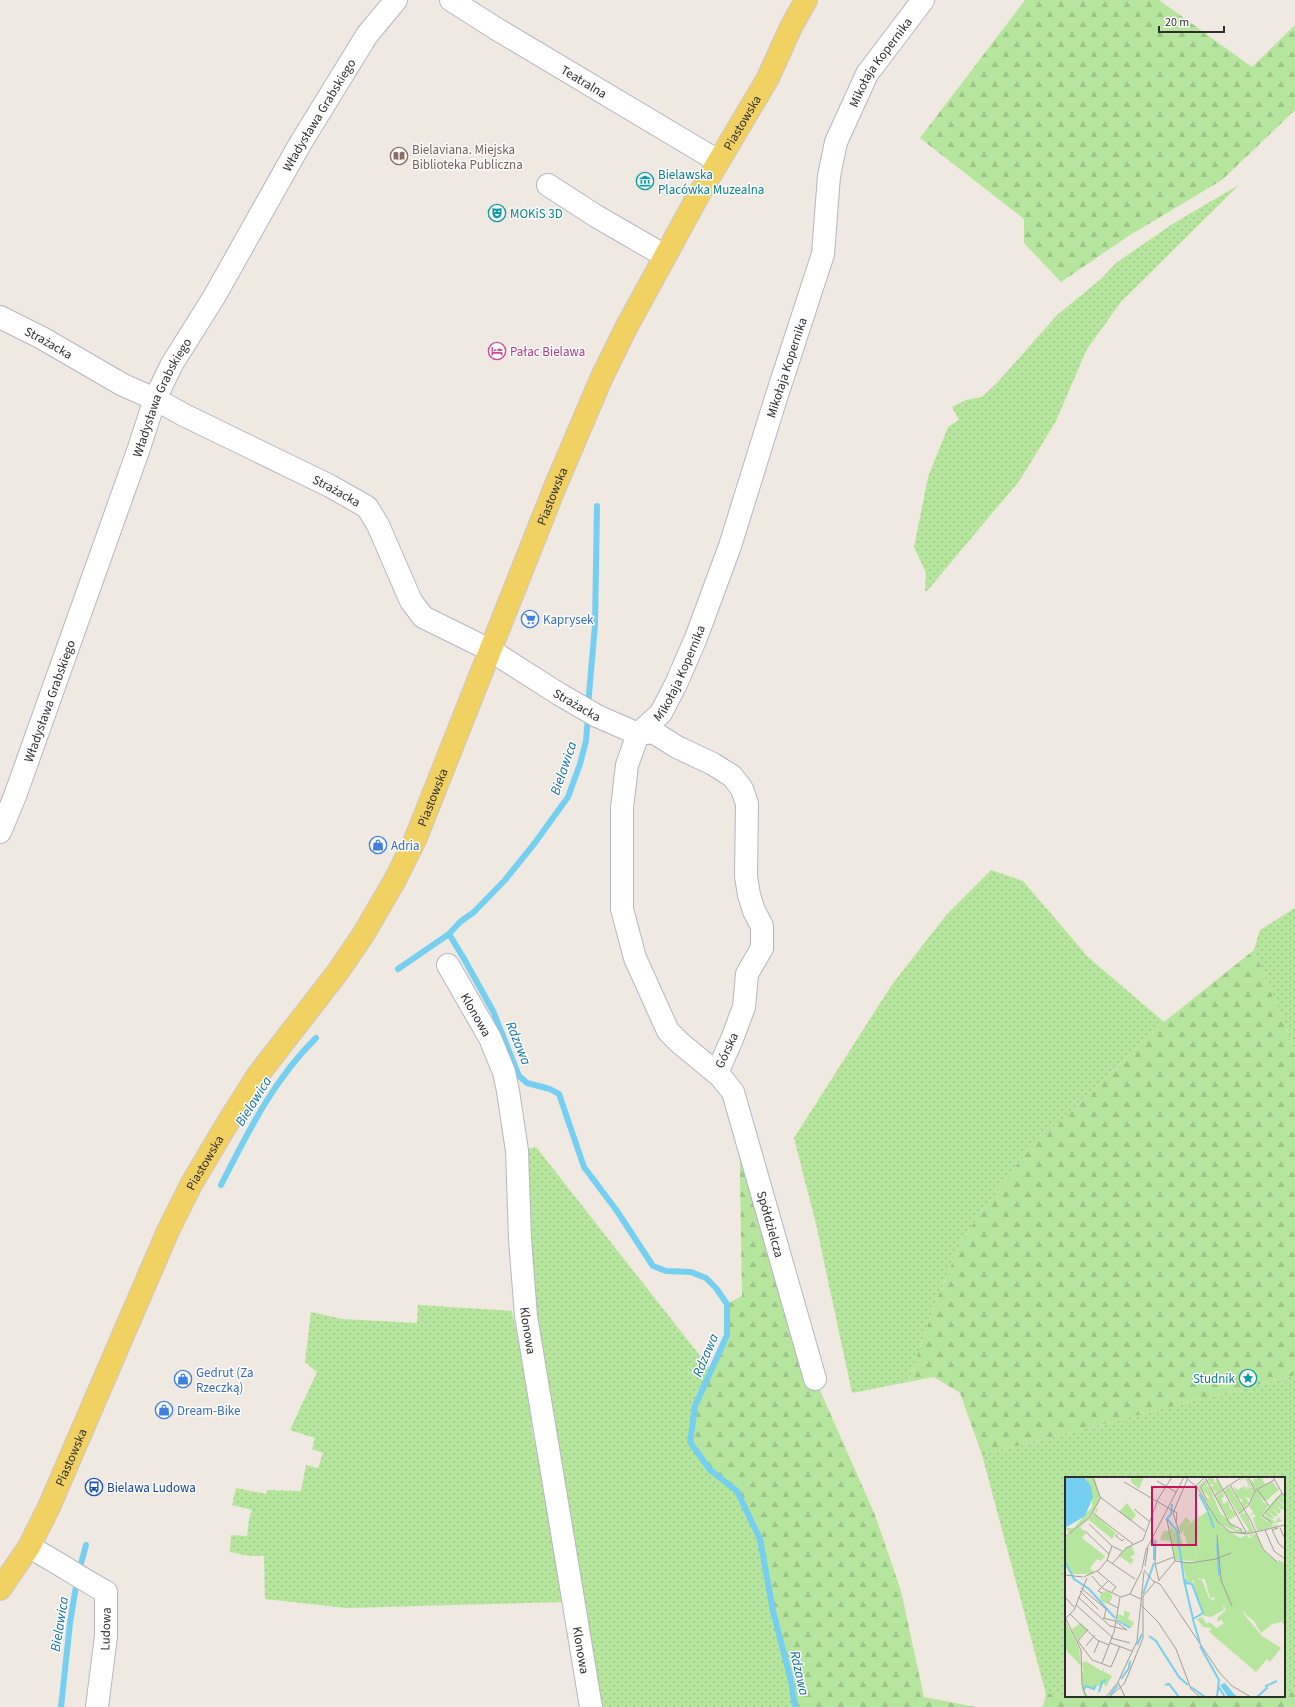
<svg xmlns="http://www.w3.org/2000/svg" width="1295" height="1707" font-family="'Source Sans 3',sans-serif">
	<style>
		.grass { fill: url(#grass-dots) }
		.forest { fill: url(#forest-firs) }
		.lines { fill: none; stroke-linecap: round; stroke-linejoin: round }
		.stream { stroke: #75cff0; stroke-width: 6 }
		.minor-casing { stroke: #b4b7c1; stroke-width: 24 }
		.major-casing { stroke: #c9c9c9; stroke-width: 24 }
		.minor { stroke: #fff; stroke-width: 22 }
		.major { stroke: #f2d163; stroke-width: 22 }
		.labels { text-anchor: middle; stroke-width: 3; stroke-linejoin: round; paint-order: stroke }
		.street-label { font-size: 13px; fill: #2e2e2e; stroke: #fff }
		.education-label { font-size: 13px; fill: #785e54; stroke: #fff; text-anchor: start }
		.culture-label { font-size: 13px; fill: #0d838f; stroke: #fff; text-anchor: start }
		.hotel-label { font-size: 13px; fill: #b23c85; stroke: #fff; text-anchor: start }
		.shop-label { font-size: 13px; fill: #366cbe; stroke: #fff; text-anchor: start }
		.transit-label { font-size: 13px; fill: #164399; stroke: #fff; text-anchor: start }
		.water-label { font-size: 14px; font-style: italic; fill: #0d6fa3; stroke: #fff }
		.inset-river { fill: none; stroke: #75cff0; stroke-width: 2 }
		.inset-road { fill: none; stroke: #a29e99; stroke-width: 1 }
		.view { fill: #c2185b; fill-opacity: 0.15; stroke: #c2185b; stroke-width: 2 }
		.inset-edge { fill: none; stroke: #2e2e2e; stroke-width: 2 }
	</style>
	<defs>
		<pattern id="grass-dots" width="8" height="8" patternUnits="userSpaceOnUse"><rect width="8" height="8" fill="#b6e59e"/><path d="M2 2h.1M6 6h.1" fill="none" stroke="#9dc588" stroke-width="1.8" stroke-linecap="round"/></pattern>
		<pattern id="forest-firs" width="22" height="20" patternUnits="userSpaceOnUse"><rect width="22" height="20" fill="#b6e59e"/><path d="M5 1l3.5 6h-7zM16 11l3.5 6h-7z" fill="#9dc588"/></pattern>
	</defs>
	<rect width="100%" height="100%" fill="#efe9e1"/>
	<path class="grass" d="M 1239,185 L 1121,302 L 1087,349 L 1056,421 L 1020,480 L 927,591 L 925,591 L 926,573 L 914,547 L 928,477 L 948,427 L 959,420 L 952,407 L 966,400 L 982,397 L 998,382 L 1057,315 L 1101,279 L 1116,263 L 1174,223 Z
		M 991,870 L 1023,881 L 1088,957 L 1164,1022 L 1024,1155 L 962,1239 L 935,1304 L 908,1382 L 852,1393 L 816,1224 L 794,1138 L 891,986 L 947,914 Z
		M 1295,908 L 1295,1049 L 1254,950 L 1260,930 Z
		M 536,1147 L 712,1371 L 695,1406 L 710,1470 L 737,1491 L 760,1539 L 773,1611 L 791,1681 L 796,1707 L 591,1707 L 546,1445 L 517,1151 Z
		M 418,1305 L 512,1311 L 525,1373 L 533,1435 L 548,1501 L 564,1602 L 346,1608 L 265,1599 L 264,1556 L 249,1556 L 230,1552 L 231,1535 L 247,1536 L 249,1519 L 252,1510 L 232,1505 L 236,1488 L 266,1494 L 267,1490 L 301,1491 L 306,1465 L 318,1468 L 323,1453 L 312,1449 L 315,1438 L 290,1430 L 317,1372 L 305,1362 L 311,1312 L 342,1319 L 417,1323 Z
		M 1295,1375 L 1295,1692 L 1284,1692 L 1284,1478 L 1066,1478 L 1066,1694 L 1046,1694 L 982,1455 Z"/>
	<path class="forest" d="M 1025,0 L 1159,0 L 1252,67 L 1295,25 L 1295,110 L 1222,180 L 1130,235 L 1061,282 L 1024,243 L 1024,219 L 920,138 Z
		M 1254,950 L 1295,1049 L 1295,1375 L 982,1455 L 960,1393 L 934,1377 L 908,1382 L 935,1304 L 962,1239 L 1024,1155 L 1164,1022 Z
		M 739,1112 L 815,1379 L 875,1515 L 901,1591 L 924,1697 L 976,1707 L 796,1707 L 791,1681 L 773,1611 L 760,1539 L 737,1491 L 710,1470 L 690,1442 L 695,1406 L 727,1335 L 727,1304 L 742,1296 Z
		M 1284,1692 L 1295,1692 L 1295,1707 L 1043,1707 L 1046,1694 L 1066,1694 L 1066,1696 L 1284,1696 Z"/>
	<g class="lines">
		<path class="stream" d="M 588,706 L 595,625 L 597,506
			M 449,934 L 463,957 L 493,1011 L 519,1076 L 527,1083 L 550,1089 L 559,1094 L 584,1167 L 617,1211 L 653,1266 L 666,1271 L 691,1272 L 706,1278 L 716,1288 L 727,1304 L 727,1335 L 695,1406 L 690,1442 L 710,1470 L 737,1491 L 760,1539 L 773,1611 L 791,1681 L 795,1707
			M 398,969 L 449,934 L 460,922 L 474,912 L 505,880 L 534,844 L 568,797 L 580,764 L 586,741 L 588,716
			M 221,1185 C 248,1132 274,1079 316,1038
			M 79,1571 L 86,1545
			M 61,1707 L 70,1623 L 77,1580"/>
		<defs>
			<g id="minor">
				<path id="s1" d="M 451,0 L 495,28 L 718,161"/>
				<path d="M 548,185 L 596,216 L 665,256"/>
				<path id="s2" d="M 0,317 L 42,338 L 123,385 L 155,399 L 184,415 L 330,486 L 367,507 L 378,525 L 411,601 L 423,617 L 490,650 L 559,694 L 597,716 L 638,734"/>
				<path d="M 638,734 L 653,732 L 677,747 L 713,764 L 732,776 L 742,789 L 747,804 L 746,876 L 749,895 L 754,911 L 762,926 L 762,948 L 747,974 L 744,1007 L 732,1039 L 717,1073"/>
				<path id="s3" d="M 0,832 L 15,796 L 138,451 L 155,399 L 172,364 L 214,297 L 300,144 L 367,35 L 396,0"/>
				<path id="s4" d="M 448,965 L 490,1038 L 504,1072 L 508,1091 L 517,1151 L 520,1239 L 526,1316 L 591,1707"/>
				<path id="s5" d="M 815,1379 L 733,1092 L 720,1076 L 680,1043 L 668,1031 L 635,958 L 622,909 L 622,808 L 627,765 L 638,734 L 661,713 L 676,684 L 696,638 L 730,546 L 776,398 L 823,254 L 829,176 L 836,142 L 867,74 L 923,0"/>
				<path d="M 29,1547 C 56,1561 80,1578 106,1592 L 106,1636 L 97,1707"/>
			</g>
			<g id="major">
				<path id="s6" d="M 0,1589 L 29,1547 L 49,1507 L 168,1231 L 192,1183 L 227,1124 L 258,1075 L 337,973 L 363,935 L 395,880 L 415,840 L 555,487 L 601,379 L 626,328 L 698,196 L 768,78 L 791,27 L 806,0"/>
			</g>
		</defs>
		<use href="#minor" class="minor-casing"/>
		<use href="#major" class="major-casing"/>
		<use href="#minor" class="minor"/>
		<use href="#major" class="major"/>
	</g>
	<defs>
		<symbol id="library-ring" viewBox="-11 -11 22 22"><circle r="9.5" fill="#fff" stroke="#8d6e63" stroke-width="1.5"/><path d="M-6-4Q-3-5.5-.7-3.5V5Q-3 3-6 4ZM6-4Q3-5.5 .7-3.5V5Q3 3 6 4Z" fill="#8d6e63"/></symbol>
		<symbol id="museum-ring" viewBox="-11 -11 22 22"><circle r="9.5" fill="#fff" stroke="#0f9aa8" stroke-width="1.5"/><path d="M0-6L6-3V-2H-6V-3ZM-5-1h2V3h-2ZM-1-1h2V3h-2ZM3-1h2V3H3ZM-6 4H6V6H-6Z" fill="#0f9aa8"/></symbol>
		<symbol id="theatre-ring" viewBox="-11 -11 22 22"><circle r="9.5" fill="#fff" stroke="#0f9aa8" stroke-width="1.5"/><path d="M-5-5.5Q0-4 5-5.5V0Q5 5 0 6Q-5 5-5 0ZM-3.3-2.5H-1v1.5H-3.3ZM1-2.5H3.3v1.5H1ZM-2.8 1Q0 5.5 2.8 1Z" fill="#0f9aa8"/></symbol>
		<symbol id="hotel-ring" viewBox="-11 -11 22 22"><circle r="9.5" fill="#fff" stroke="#d1479c" stroke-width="1.5"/><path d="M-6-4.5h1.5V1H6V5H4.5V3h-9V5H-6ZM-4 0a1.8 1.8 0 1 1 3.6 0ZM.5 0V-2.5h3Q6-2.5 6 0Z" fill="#d1479c"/></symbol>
		<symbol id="supermarket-ring" viewBox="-11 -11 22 22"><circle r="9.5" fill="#fff" stroke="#3f7fe0" stroke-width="1.5"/><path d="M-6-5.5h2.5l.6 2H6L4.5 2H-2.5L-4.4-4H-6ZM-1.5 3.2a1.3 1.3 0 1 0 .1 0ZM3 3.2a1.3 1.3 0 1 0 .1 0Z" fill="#3f7fe0"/></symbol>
		<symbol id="shop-ring" viewBox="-11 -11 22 22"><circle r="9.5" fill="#fff" stroke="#3f7fe0" stroke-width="1.5"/><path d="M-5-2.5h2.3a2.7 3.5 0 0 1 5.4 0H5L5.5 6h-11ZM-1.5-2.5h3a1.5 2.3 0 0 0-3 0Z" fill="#3f7fe0"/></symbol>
		<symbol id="sight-ring" viewBox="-11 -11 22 22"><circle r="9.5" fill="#fff" stroke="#0f9aa8" stroke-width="1.5"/><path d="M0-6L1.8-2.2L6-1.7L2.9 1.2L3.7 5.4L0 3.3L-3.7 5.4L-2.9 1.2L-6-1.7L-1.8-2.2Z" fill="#0f9aa8"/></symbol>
		<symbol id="bus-ring" viewBox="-11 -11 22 22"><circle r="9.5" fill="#fff" stroke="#1a4fb4" stroke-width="1.5"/><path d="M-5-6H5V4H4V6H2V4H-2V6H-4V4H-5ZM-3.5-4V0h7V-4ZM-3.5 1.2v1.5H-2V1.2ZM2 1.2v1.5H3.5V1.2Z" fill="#1a4fb4"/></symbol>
	</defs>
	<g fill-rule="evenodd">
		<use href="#library-ring" x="389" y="146" width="20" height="20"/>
		<use href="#museum-ring" x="635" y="171" width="20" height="20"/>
		<use href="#theatre-ring" x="487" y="203" width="20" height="20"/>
		<use href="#hotel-ring" x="487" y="341" width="20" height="20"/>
		<use href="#supermarket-ring" x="520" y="609" width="20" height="20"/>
		<use href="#shop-ring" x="368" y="835" width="20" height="20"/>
		<use href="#sight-ring" x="1238" y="1368" width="20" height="20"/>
		<use href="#shop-ring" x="173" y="1369" width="20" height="20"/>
		<use href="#shop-ring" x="154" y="1400" width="20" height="20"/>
		<use href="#bus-ring" x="84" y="1477" width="20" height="20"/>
	</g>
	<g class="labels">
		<g class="street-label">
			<text dy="5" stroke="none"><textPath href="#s5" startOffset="1419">Mikołaja Kopernika</textPath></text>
			<text dy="5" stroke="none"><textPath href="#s1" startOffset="156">Teatralna</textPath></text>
			<text dy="5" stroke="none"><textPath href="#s3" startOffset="788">Władysława Grabskiego</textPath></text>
			<text dy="5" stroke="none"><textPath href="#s6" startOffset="1650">Piastowska</textPath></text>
			<text dy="5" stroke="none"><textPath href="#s2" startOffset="55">Strażacka</textPath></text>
			<text dy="5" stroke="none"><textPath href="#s5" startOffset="1095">Mikołaja Kopernika</textPath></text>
			<text dy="5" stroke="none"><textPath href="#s3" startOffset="464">Władysława Grabskiego</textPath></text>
			<text dy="5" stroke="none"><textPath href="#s2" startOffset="379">Strażacka</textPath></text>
			<text dy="5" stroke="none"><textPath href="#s6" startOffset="1230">Piastowska</textPath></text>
			<text dy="5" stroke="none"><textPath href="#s5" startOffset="771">Mikołaja Kopernika</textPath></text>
			<text dy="5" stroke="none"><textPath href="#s3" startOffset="140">Władysława Grabskiego</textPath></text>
			<text dy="5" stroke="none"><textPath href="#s2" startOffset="715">Strażacka</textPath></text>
			<text dy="5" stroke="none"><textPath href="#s6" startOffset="906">Piastowska</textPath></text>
			<text dy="5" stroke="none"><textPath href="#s4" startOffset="57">Klonowa</textPath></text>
			<text transform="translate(726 1050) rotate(-65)" y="5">Górska</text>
			<text dy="5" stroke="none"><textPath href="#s6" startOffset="474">Piastowska</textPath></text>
			<text transform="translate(771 1224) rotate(74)" y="5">Spółdzielcza</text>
			<text dy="5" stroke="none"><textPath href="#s4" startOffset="381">Klonowa</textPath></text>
			<text dy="5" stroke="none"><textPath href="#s6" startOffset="150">Piastowska</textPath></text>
			<text transform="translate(105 1629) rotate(-88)" y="5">Ludowa</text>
			<text dy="5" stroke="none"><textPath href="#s4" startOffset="705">Klonowa</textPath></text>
		</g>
		<g class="education-label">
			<text x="412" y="154">Bielaviana. Miejska<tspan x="412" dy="15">Biblioteka Publiczna</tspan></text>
		</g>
		<g class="culture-label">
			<text x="658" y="179">Bielawska<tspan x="658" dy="15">Placówka Muzealna</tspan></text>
			<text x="510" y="218">MOKiS 3D</text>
			<text x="1235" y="1383" text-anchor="end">Studnik</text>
		</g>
		<g class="hotel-label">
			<text x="510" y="356">Pałac Bielawa</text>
		</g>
		<g class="shop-label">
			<text x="543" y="624">Kaprysek</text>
			<text x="391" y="850">Adria</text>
			<text x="196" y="1377">Gedrut (Za<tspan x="196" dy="15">Rzeczką)</tspan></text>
			<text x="177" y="1415">Dream-Bike</text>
		</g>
		<g class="transit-label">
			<text x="107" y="1492">Bielawa Ludowa</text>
		</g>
		<g class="water-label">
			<text transform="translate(563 768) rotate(-71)" y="5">Bielawica</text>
			<text transform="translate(519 1043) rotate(68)" y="5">Rdzawa</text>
			<text transform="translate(253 1101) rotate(-58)" y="5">Bielawica</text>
			<text transform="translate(705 1355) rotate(-67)" y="5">Rdzawa</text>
			<text transform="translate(59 1624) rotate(-81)" y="5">Bielawica</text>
			<text transform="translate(800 1673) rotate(77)" y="5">Rdzawa</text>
		</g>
	</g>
	<g transform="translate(1065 1477)">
		<rect width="220" height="220" fill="#efe9e1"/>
		<path d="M 20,0 L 29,0 L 35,21 L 26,38 L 5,57 L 0,51 L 9,51 L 27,30 L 27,12 ZM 66,0 L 79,0 L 74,12 L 66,5 ZM 142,0 L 148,0 L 150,6 L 152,3 L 157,13 L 150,18 L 151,14 L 148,14 L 146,10 L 149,8 L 145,7 ZM 179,0 L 182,0 L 186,9 L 177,14 L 187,10 L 190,15 L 185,22 L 180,19 L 184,26 L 179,31 L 176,26 L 178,23 L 173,21 L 168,9 L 173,13 L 179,9 L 181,11 L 184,9 L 180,1 L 173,5 ZM 189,0 L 192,3 L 192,0 L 196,0 L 200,7 L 190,13 L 185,2 L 189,5 ZM 141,2 L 136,11 L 137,14 L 141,22 L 145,21 L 137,12 L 142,5 L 143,7 L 140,10 L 144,9 L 155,35 L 171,51 L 169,53 L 175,52 L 178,56 L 184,53 L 175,39 L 176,36 L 173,37 L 179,33 L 177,37 L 181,36 L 189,55 L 181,57 L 176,57 L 171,56 L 164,54 L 157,49 L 165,54 L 176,57 L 155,47 L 134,11 L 133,9 ZM 207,5 L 208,16 L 204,22 L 199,24 L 194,17 L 198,25 L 203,28 L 196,40 L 203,45 L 205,45 L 198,40 L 198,38 L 211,45 L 213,40 L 217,44 L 207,47 L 208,49 L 211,47 L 213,49 L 192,54 L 188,41 L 185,41 L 191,40 L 189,37 L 184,39 L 188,35 L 184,29 L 191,14 ZM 164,9 L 178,32 L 173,36 L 159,14 ZM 133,12 L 156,49 L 175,61 L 182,58 L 184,61 L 187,60 L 184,58 L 191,57 L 198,72 L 204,78 L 187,83 L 181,91 L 174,90 L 172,93 L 172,114 L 177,122 L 174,125 L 182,132 L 178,136 L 197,159 L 216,171 L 205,185 L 202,182 L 191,195 L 149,159 L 144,154 L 147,151 L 138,150 L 132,142 L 137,140 L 142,147 L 144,145 L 152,151 L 159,146 L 156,143 L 152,145 L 152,141 L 161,133 L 157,127 L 151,125 L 148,120 L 145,121 L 140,102 L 128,101 L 127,106 L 122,105 L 117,85 L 130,85 L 131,68 L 122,67 L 120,59 L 135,55 L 130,42 L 142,35 ZM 158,14 L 159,20 L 162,20 L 157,20 L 158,27 L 163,24 L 165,31 L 172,38 L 164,43 L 151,20 ZM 217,17 L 220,28 L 211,22 L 220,30 L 217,33 L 208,25 L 216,34 L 214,37 L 205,29 L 213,38 L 210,40 L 202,33 L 210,42 L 204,41 L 199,37 L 200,34 L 212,20 ZM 62,26 L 71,38 L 66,44 L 54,35 ZM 31,31 L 33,33 L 30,37 L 29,37 L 51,56 L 47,62 L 24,43 L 15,50 L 21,56 L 17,61 L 40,79 L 36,84 L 32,82 L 25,91 L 29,95 L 27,97 L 7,97 L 0,85 L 0,61 L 23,43 L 30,36 ZM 121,40 L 126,45 L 116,57 L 114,49 ZM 105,49 L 111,56 L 115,73 L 108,75 L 106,64 L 95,63 L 98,54 L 105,54 ZM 66,68 L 70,77 L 65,80 L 69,83 L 66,87 L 54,79 L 57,74 L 60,76 L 58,74 ZM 59,133 L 65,136 L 63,142 L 69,145 L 66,151 L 52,141 L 52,137 L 59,139 ZM 0,143 L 14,171 L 16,189 L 0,172 ZM 16,146 L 22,152 L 12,164 L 7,152 ZM 20,184 L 37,194 L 40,189 L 38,194 L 47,199 L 41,210 L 38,206 L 37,210 L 31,220 L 36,209 L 32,208 L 29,213 L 21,209 L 19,214 L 24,220 L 20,220 L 17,213 L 16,192 L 19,197 L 17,186 Z" fill="#b6e59e"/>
		<path d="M 130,42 L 136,55 L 120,59 L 118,57 L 120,52 ZM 112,48 L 118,67 L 131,67 L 130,84 L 110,83 L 108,75 L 115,73 L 110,59 ZM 204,78 L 212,85 L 214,83 L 220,86 L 220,150 L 217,145 L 207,147 L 196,156 L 189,144 L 179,136 L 182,132 L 174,126 L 177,122 L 172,115 L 172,93 L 174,90 L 181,91 L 186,81 ZM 128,100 L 137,103 L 144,121 L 157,127 L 159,133 L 146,140 L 139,139 L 130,116 Z" fill="#b6e59e"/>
		<path d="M 207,5 L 214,13 L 199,24 L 193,12 ZM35 120a6 6 0 1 1 12 0a6 6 0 1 1-12 0Z" fill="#b6e59e"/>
		<path d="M 0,0 L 19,0 L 26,9 L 28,20 L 20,39 L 0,51 ZM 160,206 L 169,217 L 173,220 L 163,220 L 155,208 Z" fill="#75cff0"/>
		<path class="inset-river" d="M 134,17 L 143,34M 143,35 L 149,51M 102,42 L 112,54 L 119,103 L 128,142 L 138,136 L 127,107 L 121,106 L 120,102M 101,43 L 106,37 L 107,27M 152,66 L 154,98M 89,83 L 89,64M 0,85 L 9,102 L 24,112 L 50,141M 78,117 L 89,86M 52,143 L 65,151M 128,143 L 135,166M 84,159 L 91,164 L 114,200 L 123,208M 72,168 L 77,157M 135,169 L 154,203 L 152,220M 56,202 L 64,191 L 65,184M 100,208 L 104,207 L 114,220M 153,209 L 160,220M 126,210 L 140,220M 19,212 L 21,209 L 29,212 L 31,208M 34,215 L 37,205 L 41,203M 45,218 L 53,208M 192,220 L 202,211 L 201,209 L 212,204"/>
		<path class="inset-road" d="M 28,0 L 35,20 L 80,54M 140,0 L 165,47 L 176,52 L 177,56 L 181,55 L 151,0M 183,0 L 190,14M 208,0 L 220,21M 121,1 L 132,10 L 153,45 L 165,55 L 182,57 L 220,48M 142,3 L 136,11 L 142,23M 92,4 L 111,15M 59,5 L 112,36 L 111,46M 165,8 L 186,44 L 198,72 L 212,85M 165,8 L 177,0M 131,9 L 140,0M 192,12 L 204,29M 150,19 L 164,8M 69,32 L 84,44M 28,36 L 68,67M 173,37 L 183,29 L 191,13 L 209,3M 102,43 L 110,84M 206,45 L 197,39 L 217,16M 24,47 L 47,69M 213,51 L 207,53 L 214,67 L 220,72M 215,51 L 220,62M 200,53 L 209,74 L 220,82M 20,54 L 44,77M 52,57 L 51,59 L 57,64 L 59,62M 115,57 L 108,36 L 122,3M 152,58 L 156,103 L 167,129M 0,60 L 25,40 L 36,20M 88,62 L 91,64 L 90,86 L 94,104M 78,63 L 93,22 L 107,0M 42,83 L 70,102M 110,84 L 125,86 L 151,82 L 166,76M 47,87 L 61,71 L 78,63M 91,87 L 109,80M 80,89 L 83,71M 77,92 L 81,73 L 119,0 L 122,0M 79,93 L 88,104 L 95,107 L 154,195 L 167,209 L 186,220M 32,94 L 51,110 L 46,116M 0,98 L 18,100M 27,99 L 37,111 L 56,120 L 65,117 L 77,93M 19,100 L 34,93 L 42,83 L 47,69 L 57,74M 94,103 L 110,84M 16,111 L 41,132 L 39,141M 15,114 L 33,132M 37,116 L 33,114 L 43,104M 65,117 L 76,122M 0,120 L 9,130M 13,120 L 45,149 L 62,153M 42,125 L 53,131M 11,128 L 47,160M 76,128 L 93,145 L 111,172 L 126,212 L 135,220M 5,137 L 32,163 L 44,168M 0,140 L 16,173 L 17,207 L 21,220M 38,141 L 50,144 L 62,153M 0,142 L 9,133 L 22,101M 23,152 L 13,164 L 27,183 L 46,190 L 55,169M 46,161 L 65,166M 45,166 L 67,174M 21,169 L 30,158M 29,176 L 34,164M 37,186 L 49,155 L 55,120M 41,220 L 53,205M 44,220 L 59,207 L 63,198 L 78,161 L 78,119 L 90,105M 60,220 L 53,205 L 72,164 L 79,95"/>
		<path class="view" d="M 87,10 L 131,10 L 131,68 L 87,68 Z"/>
		<rect width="220" height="220" class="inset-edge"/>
	</g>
	<path d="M1159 26v6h65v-6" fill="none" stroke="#2e2e2e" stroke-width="2"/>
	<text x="1165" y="26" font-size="12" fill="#2e2e2e" stroke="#ffffff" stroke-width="3" paint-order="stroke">20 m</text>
</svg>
